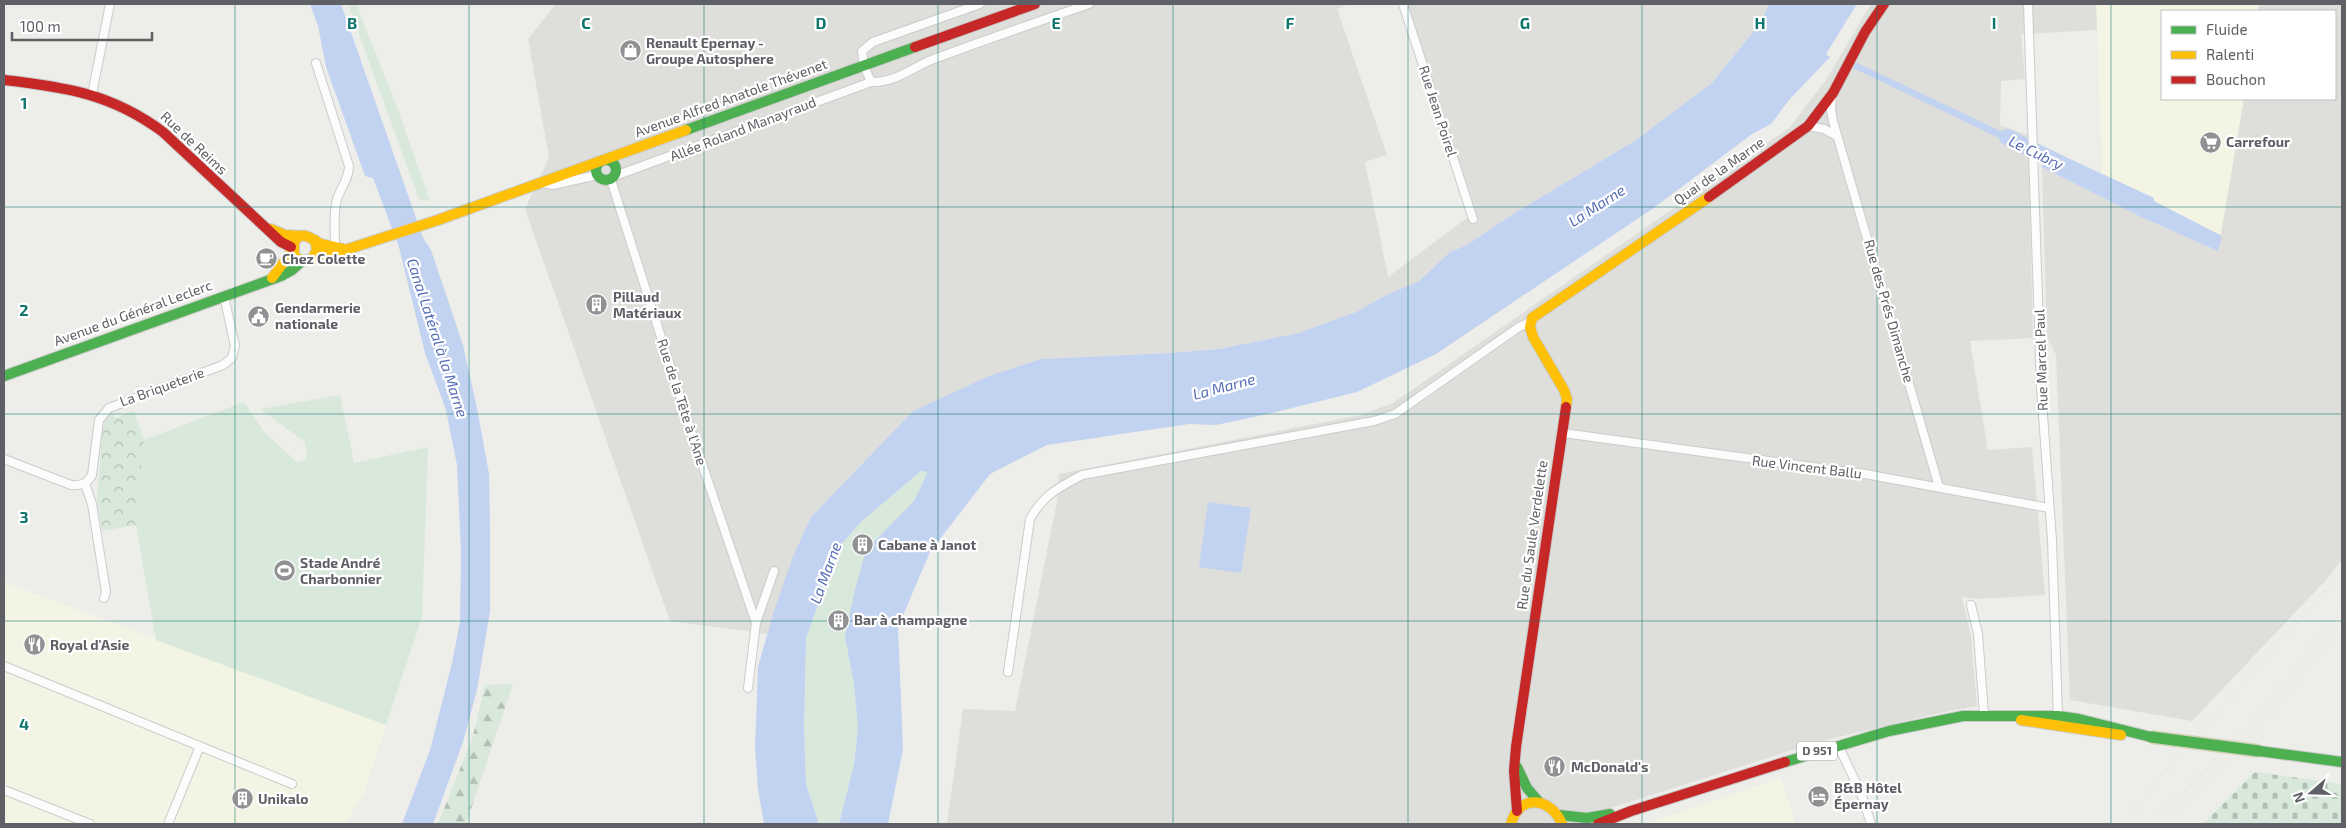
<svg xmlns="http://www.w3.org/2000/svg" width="2346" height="828" font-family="'Exo 2',sans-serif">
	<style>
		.commercial { fill: #f4f4e4 }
		.industrial { fill: #dededa }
		.grass { fill: #d8e8da }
		.forest { fill: url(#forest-firs) }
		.cemetery { fill: url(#cemetery-stones) }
		.park { fill: url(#park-crowns) }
		.water { fill: #c2d2f1 }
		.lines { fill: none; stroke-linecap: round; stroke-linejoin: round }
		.river { stroke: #c2d2f1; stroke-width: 16 }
		.street-casing { stroke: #cbcbcb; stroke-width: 10 }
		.fast-casing { stroke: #cbcbcb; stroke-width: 12 }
		.slow-casing { stroke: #cbcbcb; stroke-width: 12 }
		.jam-casing { stroke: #cbcbcb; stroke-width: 12 }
		.street { stroke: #fcfcfc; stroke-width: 8 }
		.fast { stroke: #4caf50; stroke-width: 10 }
		.slow { stroke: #ffc107; stroke-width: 10 }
		.jam { stroke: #c62828; stroke-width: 10 }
		.rail { stroke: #e4e4e3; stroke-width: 2.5; stroke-dasharray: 1 6; stroke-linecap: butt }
		.fast-bridge-casing { stroke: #d2d1ba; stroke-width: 14; stroke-linecap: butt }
		.fast-bridge { stroke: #4caf50; stroke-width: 11 }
		.grid { fill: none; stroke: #0f766e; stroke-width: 1; stroke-opacity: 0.55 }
		.labels { text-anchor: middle; stroke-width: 4.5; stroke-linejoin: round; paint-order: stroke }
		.shield { fill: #fff; stroke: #8e9093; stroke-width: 1 }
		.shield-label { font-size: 12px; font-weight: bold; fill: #5e6065 }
		.poi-label { font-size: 14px; font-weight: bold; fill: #5e6065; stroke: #fff; text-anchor: start }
		.street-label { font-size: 14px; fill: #5e6065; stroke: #fff }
		.water-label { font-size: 15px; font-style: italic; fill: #556db6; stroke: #fff }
		.grid-label { font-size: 16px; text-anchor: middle; font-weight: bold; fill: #0f766e; stroke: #fff; stroke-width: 4.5; stroke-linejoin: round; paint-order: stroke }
	</style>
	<defs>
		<pattern id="forest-firs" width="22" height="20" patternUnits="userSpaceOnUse" patternTransform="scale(1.25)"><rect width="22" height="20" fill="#d8e8da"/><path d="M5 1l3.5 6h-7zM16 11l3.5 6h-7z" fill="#b2bfb4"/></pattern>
		<pattern id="cemetery-stones" width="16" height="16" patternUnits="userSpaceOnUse" patternTransform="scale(1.25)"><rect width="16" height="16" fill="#d8e8da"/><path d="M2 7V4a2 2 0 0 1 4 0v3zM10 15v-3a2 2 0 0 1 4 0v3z" fill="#b2bfb4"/></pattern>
		<pattern id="park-crowns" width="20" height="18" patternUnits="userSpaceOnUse" patternTransform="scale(1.25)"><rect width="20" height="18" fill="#d8e8da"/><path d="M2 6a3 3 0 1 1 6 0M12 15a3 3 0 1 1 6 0" fill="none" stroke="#b2bfb4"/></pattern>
	</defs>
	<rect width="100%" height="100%" fill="#edede9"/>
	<path class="commercial" d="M 2096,4 L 2260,4 L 2258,11 L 2162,11 L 2162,99 L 2244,99 L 2222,236 L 2154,201 L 2154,198 L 2102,174 Z
		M 4,582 L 386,725 L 363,795 L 345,824 L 4,824 Z
		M 1780,778 L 1796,824 L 1646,824 Z"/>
	<path class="industrial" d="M 556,4 L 1350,4 L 1337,9 L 1387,155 L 1365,162 L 1388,277 L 1476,211 L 1407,4 L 1770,4 L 1757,27 L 1712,83 L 1636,140 L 1513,214 L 1467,245 L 1450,252 L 1418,282 L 1388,294 L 1356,312 L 1299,333 L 1219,349 L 1170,353 L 1041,359 L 989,376 L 913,411 L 811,517 L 793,556 L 767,634 L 670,621 L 525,209 L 549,157 L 528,39 Z
		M 1871,4 L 2096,4 L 2097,30 L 2021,34 L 2025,79 L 2001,81 L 2000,125 L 2028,135 L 2033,338 L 1970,341 L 1988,450 L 2032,447 L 2045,595 L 1976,599 L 1962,597 L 1971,636 L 1977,706 L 1939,713 L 1818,742 L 1611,808 L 1585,824 L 947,824 L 963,709 L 1015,711 L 1057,501 L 1059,474 L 1361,415 L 1393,403 L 1789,128 L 1826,80 Z
		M 2260,4 L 2342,4 L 2342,560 L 2325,581 L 2192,721 L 2070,700 L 2056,355 L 2047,337 L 2042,167 L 2139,216 L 2218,251 L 2244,99 L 2335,99 L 2335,11 L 2258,11 Z"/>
	<path class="grass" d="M 348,4 L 356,4 L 398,110 L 430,201 L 419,199 Z
		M 340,395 L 354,463 L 428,447 L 422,617 L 386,725 L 156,640 L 136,525 L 144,440 L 244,402 L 264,432 L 298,463 L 307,458 L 305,442 L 260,409 Z
		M 921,471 L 925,471 L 927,474 L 914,501 L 869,547 L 864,557 L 845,637 L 854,684 L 858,728 L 854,764 L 839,824 L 819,824 L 806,784 L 804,727 L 806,638 L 839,547 L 861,522 Z"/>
	<path class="forest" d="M 513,684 L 466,824 L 438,824 L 473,736 L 485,685 Z"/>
	<path class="cemetery" d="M 2255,772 L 2342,784 L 2342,824 L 2203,824 Z"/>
	<path class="park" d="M 134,411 L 144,440 L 136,525 L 102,531 L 97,498 L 103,428 L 105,420 L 113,413 L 115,418 Z"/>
	<path class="water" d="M 310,4 L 341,4 L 423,238 L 431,250 L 463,345 L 477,408 L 489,474 L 490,525 L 490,611 L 477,690 L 463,742 L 433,824 L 402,824 L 430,750 L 452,663 L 460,622 L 461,552 L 457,465 L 446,410 L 425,353 L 399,247 L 373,178 L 365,176 L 326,67 L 318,26 Z
		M 1770,4 L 1857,4 L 1826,54 L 1830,57 L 1789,100 L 1771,124 L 1752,134 L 1655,207 L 1436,354 L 1357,392 L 1272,413 L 1216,425 L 1189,424 L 1047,445 L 990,474 L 930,552 L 898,627 L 903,749 L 888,824 L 839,824 L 854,764 L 858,728 L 854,684 L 845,637 L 854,594 L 864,557 L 869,547 L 914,501 L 927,474 L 925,471 L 921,471 L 861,522 L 839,547 L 806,638 L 804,727 L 806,784 L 819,824 L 764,824 L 758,789 L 755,748 L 758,667 L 773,614 L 793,556 L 811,517 L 913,411 L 989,376 L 1041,359 L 1170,353 L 1219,349 L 1299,333 L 1356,312 L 1388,294 L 1418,282 L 1450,252 L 1467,245 L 1513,214 L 1636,140 L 1712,83 L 1757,27 Z
		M 1853,61 L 2026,143 L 2026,151 L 1851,67 Z
		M 2040,145 L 2154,198 L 2154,201 L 2222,236 L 2218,251 L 2139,216 L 2042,167 Z
		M 1208,502 L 1251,508 L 1241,573 L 1199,567 Z"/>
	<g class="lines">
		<path class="river" d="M 2007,137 L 2061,164"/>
		<defs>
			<path id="street" d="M 1403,4 L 1473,219
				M 2028,4 L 2041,387 L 2052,540 L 2058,716
				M 316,63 L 349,166 C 349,179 341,187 337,199 C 333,214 335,232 335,247
				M 871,82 L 864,66 L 862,51 L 873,42 L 980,4
				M 92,94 L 110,4
				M 1832,95 L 1831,110 L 1833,121 L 1939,487
				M 1808,126 L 1824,129 L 1837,136
				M 615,176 L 871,82 C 896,83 912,67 934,59 C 985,40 1037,22 1089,4
				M 611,180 L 690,428 L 756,623
				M 541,183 L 553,185 L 597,175
				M 1563,433 L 1865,474 L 2049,508
				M 4,459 L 71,485 C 80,486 87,484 92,475 L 99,420 L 109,408 L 223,365 L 232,358 L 235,346 L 224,296
				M 85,484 L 92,504 L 106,592 L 104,598
				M 1971,605 L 1978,634 L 1984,715
				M 4,666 L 292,784
				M 1008,672 L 1030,519 C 1043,495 1058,488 1082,475 L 1374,421 L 1395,414 L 1519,327 L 1530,322
				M 748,688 L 756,623 L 774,571
				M 1838,745 L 1861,793 L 1871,824
				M 4,790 L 90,824
				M 168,824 L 200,746"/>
			<path id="fast" d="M 686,130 L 915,47
				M596 170a10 10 0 1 1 20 0a10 10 0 1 1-20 0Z
				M 4,376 L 281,276 L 292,270 L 302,261
				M 2259,751 L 2342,762
				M 1785,762 L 1889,731 L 1963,716 L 2058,716 L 2079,719 L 2151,737
				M 1517,767 L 1527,788 L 1539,802
				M 1559,815 L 1587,818 L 1610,814"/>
			<path id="slow" d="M 271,229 L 285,235 L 300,236
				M 315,240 L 317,250 L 312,259 L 302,261 L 294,256 L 294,242 C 303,229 310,239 321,244 L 343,249
				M 315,255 L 342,251 L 438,220 L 686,130
				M 272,278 L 292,251
				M 1566,407 L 1567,399 L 1564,390 L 1533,337 L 1530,327 L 1532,318 L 1709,197
				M 2021,720 L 2121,735
				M 1511,824 C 1519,793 1551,797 1562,824"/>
			<path id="jam" d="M 915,47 L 1035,4
				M 4,80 C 66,87 112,94 163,132 L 281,242 L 291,247
				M 1709,197 L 1808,126 L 1833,93 L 1865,32 L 1884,4
				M 1517,811 L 1514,771 L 1516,747 L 1566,407
				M 1598,824 L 1631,811 L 1785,762"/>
		</defs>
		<use href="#street" class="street-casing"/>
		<use href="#fast" class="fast-casing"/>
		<use href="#slow" class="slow-casing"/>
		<use href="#jam" class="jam-casing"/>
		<use href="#street" class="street"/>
		<use href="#fast" class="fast"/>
		<use href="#slow" class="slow"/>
		<use href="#jam" class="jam"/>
		<path class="rail" d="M 2123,824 L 2163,774 L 2342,572
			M 2150,824 L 2210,766 L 2257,716 L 2342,611
			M 2165,824 L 2276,709 L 2337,630"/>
		<defs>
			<path id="fast-bridge" d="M 2151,737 L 2259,751"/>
		</defs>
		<use href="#fast-bridge" class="fast-bridge-casing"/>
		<use href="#fast-bridge" class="fast-bridge"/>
	</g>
	<path class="grid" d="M 235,4 L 235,824M 469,4 L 469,824M 704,4 L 704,824M 938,4 L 938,824M 1173,4 L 1173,824M 1408,4 L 1408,824M 1642,4 L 1642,824M 1877,4 L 1877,824M 2111,4 L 2111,824M 4,207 L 2342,207M 4,414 L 2342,414M 4,621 L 2342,621"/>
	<defs>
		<symbol id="shop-disc" viewBox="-11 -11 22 22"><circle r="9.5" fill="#909193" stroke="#fff"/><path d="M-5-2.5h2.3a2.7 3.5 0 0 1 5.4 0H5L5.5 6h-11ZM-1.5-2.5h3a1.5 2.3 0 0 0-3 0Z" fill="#fff"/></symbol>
		<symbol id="supermarket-disc" viewBox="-11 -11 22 22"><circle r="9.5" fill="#909193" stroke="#fff"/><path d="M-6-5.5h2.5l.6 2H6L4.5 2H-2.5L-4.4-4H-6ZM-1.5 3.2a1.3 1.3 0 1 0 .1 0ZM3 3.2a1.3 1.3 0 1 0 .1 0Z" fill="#fff"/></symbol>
		<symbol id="cafe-disc" viewBox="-11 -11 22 22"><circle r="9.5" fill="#909193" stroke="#fff"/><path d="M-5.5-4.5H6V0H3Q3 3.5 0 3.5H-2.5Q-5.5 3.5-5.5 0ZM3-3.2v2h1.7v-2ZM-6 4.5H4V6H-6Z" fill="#fff"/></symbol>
		<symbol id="building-disc" viewBox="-11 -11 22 22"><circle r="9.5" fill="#909193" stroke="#fff"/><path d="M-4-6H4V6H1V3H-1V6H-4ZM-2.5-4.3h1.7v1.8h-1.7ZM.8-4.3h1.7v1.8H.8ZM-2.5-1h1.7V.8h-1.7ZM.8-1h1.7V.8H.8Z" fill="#fff"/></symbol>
		<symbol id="civic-disc" viewBox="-11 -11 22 22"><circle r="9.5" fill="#909193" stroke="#fff"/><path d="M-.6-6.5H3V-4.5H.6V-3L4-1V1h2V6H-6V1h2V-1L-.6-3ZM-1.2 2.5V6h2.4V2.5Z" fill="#fff"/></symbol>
		<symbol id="stadium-disc" viewBox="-11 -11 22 22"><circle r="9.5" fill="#909193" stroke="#fff"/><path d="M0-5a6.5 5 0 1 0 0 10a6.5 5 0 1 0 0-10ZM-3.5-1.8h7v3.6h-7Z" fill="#fff"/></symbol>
		<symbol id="restaurant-disc" viewBox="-11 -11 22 22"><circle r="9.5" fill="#909193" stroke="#fff"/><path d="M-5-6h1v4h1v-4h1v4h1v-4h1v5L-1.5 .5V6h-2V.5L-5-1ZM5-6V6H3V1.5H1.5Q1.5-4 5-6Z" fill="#fff"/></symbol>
		<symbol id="hotel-disc" viewBox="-11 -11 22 22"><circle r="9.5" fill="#909193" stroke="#fff"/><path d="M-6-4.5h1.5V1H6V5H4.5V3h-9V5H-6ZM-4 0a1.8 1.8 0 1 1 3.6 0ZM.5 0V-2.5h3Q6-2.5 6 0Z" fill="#fff"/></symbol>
	</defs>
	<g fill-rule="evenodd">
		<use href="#shop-disc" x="618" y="38" width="25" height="25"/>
		<use href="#supermarket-disc" x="2198" y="130" width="25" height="25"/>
		<use href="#cafe-disc" x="254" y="246" width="25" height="25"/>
		<use href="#building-disc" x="584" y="292" width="25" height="25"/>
		<use href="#civic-disc" x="246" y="304" width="25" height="25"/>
		<use href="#building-disc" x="850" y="532" width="25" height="25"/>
		<use href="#stadium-disc" x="272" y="558" width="25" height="25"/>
		<use href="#building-disc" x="826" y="608" width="25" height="25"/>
		<use href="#restaurant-disc" x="22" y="632" width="25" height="25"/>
		<use href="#restaurant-disc" x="1542" y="754" width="25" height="25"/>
		<use href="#hotel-disc" x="1806" y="784" width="25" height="25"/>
		<use href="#building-disc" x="230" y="786" width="25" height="25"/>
	</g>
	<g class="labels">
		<rect class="shield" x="1797" y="741.5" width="40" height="19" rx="4"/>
		<g class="shield-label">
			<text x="1817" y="755">D 951</text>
		</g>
		<g class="poi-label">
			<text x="646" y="48">Renault Epernay -<tspan x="646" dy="16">Groupe Autosphere</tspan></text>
			<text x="2226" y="147">Carrefour</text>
			<text x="282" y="264">Chez Colette</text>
			<text x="613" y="302">Pillaud<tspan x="613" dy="16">Matériaux</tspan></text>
			<text x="275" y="313">Gendarmerie<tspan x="275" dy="16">nationale</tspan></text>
			<text x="878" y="550">Cabane à Janot</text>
			<text x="300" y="568">Stade André<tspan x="300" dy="16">Charbonnier</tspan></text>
			<text x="854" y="625">Bar à champagne</text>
			<text x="50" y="650">Royal d'Asie</text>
			<text x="1571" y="772">McDonald's</text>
			<text x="1834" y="793">B&amp;B Hôtel<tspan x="1834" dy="16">Épernay</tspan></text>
			<text x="258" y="804">Unikalo</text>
		</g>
		<g class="street-label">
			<text transform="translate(731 98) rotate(-20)" y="5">Avenue Alfred Anatole Thévenet</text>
			<text transform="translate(1438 111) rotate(72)" y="5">Rue Jean Poirel</text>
			<text transform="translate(743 129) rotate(-21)" y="5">Allée Roland Manayraud</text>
			<text transform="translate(194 143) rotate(43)" y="5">Rue de Reims</text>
			<text transform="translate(1719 171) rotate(-35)" y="5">Quai de la Marne</text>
			<text transform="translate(1889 311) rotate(74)" y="5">Rue des Prés Dimanche</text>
			<text transform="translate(133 313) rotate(-20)" y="5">Avenue du Général Leclerc</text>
			<text transform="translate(2041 360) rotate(-92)" y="5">Rue Marcel Paul</text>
			<text transform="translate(162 387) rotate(-20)" y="5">La Briqueterie</text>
			<text transform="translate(682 402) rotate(72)" y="5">Rue de la Tête à l'Ane</text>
			<text transform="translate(1807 467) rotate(7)" y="5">Rue Vincent Ballu</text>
			<text transform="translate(1532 535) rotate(-82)" y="5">Rue du Saule Verdelette</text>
		</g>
		<g class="water-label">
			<text transform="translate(2036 153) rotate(26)" y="5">Le Cubry</text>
			<text transform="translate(1597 206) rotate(-33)" y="5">La Marne</text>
			<text transform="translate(437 338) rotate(72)" y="5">Canal Latéral à la Marne</text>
			<text transform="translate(1224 387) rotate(-15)" y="5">La Marne</text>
			<text transform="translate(826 573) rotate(-70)" y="5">La Marne</text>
		</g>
	</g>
	<g class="grid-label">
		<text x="352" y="29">B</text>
		<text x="586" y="29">C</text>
		<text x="821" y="29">D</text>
		<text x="1056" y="29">E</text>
		<text x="1290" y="29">F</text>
		<text x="1525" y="29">G</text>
		<text x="1760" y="29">H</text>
		<text x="1994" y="29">I</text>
		<text x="24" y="109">1</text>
		<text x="24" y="316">2</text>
		<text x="24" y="523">3</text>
		<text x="24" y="730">4</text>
	</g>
	<rect width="2346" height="828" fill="none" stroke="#5e6065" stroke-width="10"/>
	<rect x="2161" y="10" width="175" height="90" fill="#ffffff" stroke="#bfbfc1"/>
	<rect x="2171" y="26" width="25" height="8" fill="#4caf50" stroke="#bfbfc1"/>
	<text x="2206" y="35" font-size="15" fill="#5e6065">Fluide</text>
	<rect x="2171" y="51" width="25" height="8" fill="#ffc107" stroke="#bfbfc1"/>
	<text x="2206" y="60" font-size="15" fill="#5e6065">Ralenti</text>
	<rect x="2171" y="76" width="25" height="8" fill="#c62828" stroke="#bfbfc1"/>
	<text x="2206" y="85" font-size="15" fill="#5e6065">Bouchon</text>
	<g transform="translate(2311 793) rotate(250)" stroke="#ffffff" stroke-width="4" paint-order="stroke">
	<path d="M0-4L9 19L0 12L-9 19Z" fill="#5e6065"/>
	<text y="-8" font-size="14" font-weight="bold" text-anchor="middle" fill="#5e6065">N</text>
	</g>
	<path d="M12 32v8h140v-8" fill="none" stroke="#5e6065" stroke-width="2.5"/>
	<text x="20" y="32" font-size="15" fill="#5e6065" stroke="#ffffff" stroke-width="4" paint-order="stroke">100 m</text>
</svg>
